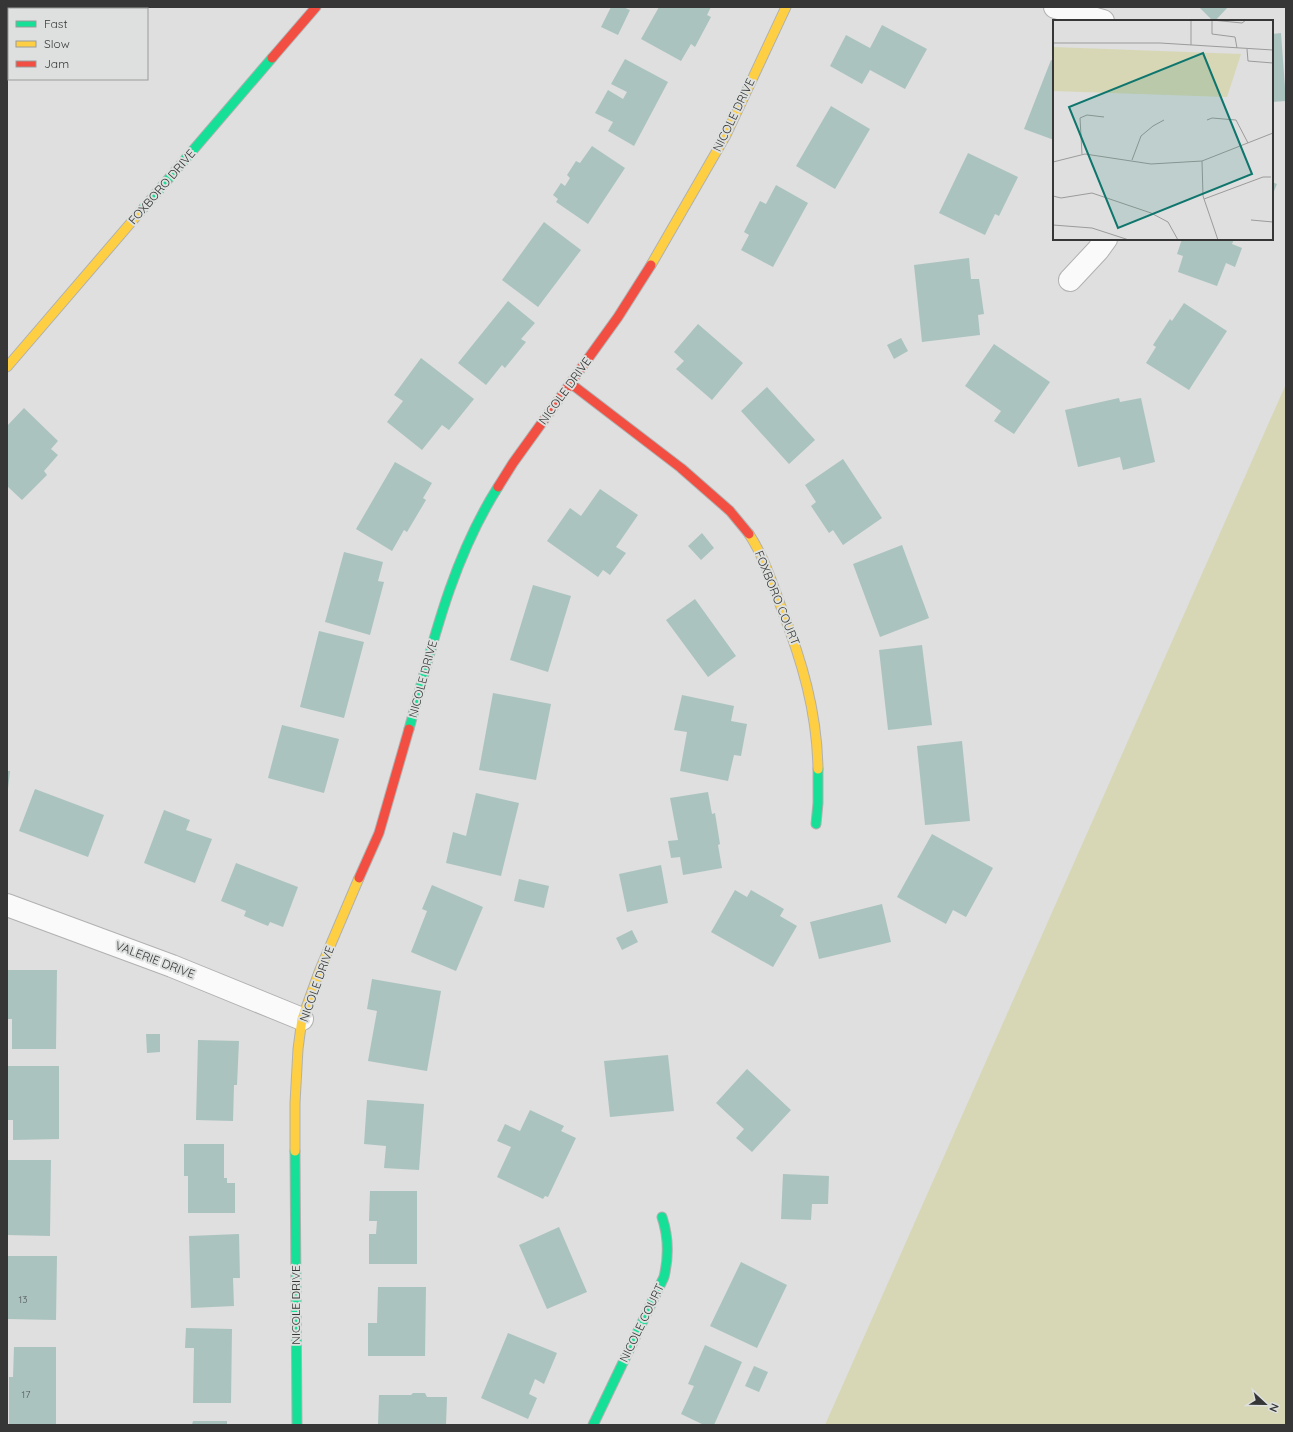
<svg xmlns="http://www.w3.org/2000/svg" width="1293" height="1432" font-family="Quicksand,sans-serif">
	<style>
		.green { fill: #d7d7b6 }
		.building { fill: #abc3bf }
		.lines { fill: none; stroke-linecap: round; stroke-linejoin: round }
		.street-casing { stroke: #b0b1b0; stroke-width: 24 }
		.fast-casing { stroke: #b0b1b0; stroke-width: 11 }
		.slow-casing { stroke: #b0b1b0; stroke-width: 11 }
		.jam-casing { stroke: #b0b1b0; stroke-width: 11 }
		.street { stroke: #fafafa; stroke-width: 22 }
		.fast { stroke: #16e098; stroke-width: 9 }
		.slow { stroke: #ffcf43; stroke-width: 9 }
		.jam { stroke: #f24e42; stroke-width: 9 }
		.labels { text-anchor: middle; stroke-width: 4; stroke-linejoin: round; paint-order: stroke }
		.number-label { font-size: 10px; fill: #525958 }
		.street-label { font-size: 12px; fill: #353635; stroke: #dde0de }
		.inset-road { fill: none; stroke: #9a9b9a; stroke-width: 1 }
		.view { fill: #0f766e; fill-opacity: 0.15; stroke: #0f766e; stroke-width: 2 }
		.inset-edge { fill: none; stroke: #353635; stroke-width: 2 }
	</style>
	<rect width="100%" height="100%" fill="#dedfde"/>
	<path class="green" d="M 1286,384 L 1286,1425 L 825,1425 Z"/>
	<path class="building" d="M 611,7 L 623,7 L 630,10 L 618,35 L 601,27 Z
		M 659,7 L 711,7 L 707,15 L 711,17 L 695,47 L 691,44 L 681,61 L 641,39 Z
		M 1199,7 L 1228,7 L 1215,21 L 1213,21 Z
		M 882,25 L 927,49 L 905,89 L 870,70 L 862,84 L 830,66 L 846,35 L 870,48 Z
		M 1281,33 L 1286,101 L 1272,102 L 1272,34 Z
		M 625,59 L 668,82 L 634,146 L 608,131 L 613,122 L 595,113 L 608,90 L 623,99 L 627,92 L 611,84 Z
		M 1051,60 L 1054,61 L 1054,140 L 1024,129 Z
		M 831,106 L 870,129 L 835,189 L 796,166 Z
		M 592,146 L 625,168 L 588,224 L 556,202 L 558,199 L 553,195 L 561,183 L 565,186 L 570,178 L 567,175 L 576,161 L 580,163 Z
		M 968,153 L 1018,177 L 999,216 L 995,214 L 985,235 L 939,213 Z
		M 1272,182 L 1277,184 L 1272,196 Z
		M 776,185 L 808,203 L 773,267 L 741,250 L 749,235 L 744,232 L 760,201 L 766,204 Z
		M 544,222 L 581,250 L 538,307 L 502,280 Z
		M 1182,239 L 1234,239 L 1232,244 L 1242,248 L 1235,267 L 1226,263 L 1217,286 L 1178,272 L 1183,256 L 1177,254 Z
		M 969,258 L 971,279 L 979,279 L 984,314 L 978,315 L 980,335 L 922,342 L 914,265 Z
		M 508,301 L 535,323 L 521,339 L 526,342 L 505,368 L 502,365 L 486,385 L 458,363 Z
		M 1184,303 L 1227,331 L 1189,390 L 1146,363 L 1156,347 L 1153,345 L 1170,319 L 1172,321 Z
		M 698,324 L 743,363 L 712,400 L 676,369 L 684,361 L 674,352 Z
		M 901,338 L 908,351 L 894,359 L 887,345 Z
		M 994,344 L 1050,382 L 1014,434 L 994,421 L 1001,411 L 965,386 Z
		M 421,358 L 474,399 L 449,430 L 442,425 L 422,450 L 387,422 L 403,401 L 394,395 Z
		M 767,387 L 815,440 L 789,464 L 741,411 Z
		M 1119,398 L 1120,402 L 1141,398 L 1155,462 L 1123,470 L 1120,457 L 1078,467 L 1065,410 Z
		M 24,408 L 58,441 L 51,449 L 58,455 L 44,471 L 47,475 L 22,500 L 7,486 L 7,426 Z
		M 843,459 L 882,518 L 843,545 L 833,530 L 829,533 L 811,506 L 816,502 L 805,485 Z
		M 395,462 L 432,483 L 423,498 L 426,500 L 407,532 L 404,530 L 392,551 L 356,529 Z
		M 600,489 L 638,515 L 616,547 L 626,553 L 610,575 L 603,570 L 598,577 L 547,541 L 570,508 L 581,516 Z
		M 702,533 L 714,548 L 701,560 L 688,546 Z
		M 902,545 L 929,618 L 880,637 L 853,564 Z
		M 344,552 L 383,562 L 378,581 L 384,582 L 370,635 L 325,622 Z
		M 533,585 L 571,596 L 548,672 L 510,660 Z
		M 695,599 L 736,656 L 708,677 L 666,620 Z
		M 319,631 L 364,642 L 344,718 L 300,707 Z
		M 922,645 L 932,725 L 888,730 L 879,650 Z
		M 493,693 L 551,704 L 536,780 L 479,770 Z
		M 682,695 L 734,706 L 731,721 L 747,724 L 741,756 L 734,755 L 728,781 L 680,771 L 687,732 L 674,730 Z
		M 282,725 L 339,739 L 324,793 L 268,778 Z
		M 962,741 L 970,821 L 925,825 L 917,746 Z
		M 7,771 L 10,771 L 8,789 L 7,789 Z
		M 35,789 L 104,815 L 88,857 L 19,831 Z
		M 708,792 L 712,814 L 715,813 L 720,844 L 718,845 L 722,868 L 683,875 L 680,857 L 671,858 L 668,841 L 678,840 L 670,798 Z
		M 476,793 L 519,803 L 501,876 L 446,863 L 453,832 L 466,836 Z
		M 164,810 L 190,820 L 186,830 L 212,839 L 195,883 L 144,863 Z
		M 932,834 L 993,868 L 966,917 L 953,910 L 946,924 L 897,897 Z
		M 236,863 L 298,887 L 283,927 L 270,922 L 268,926 L 244,916 L 246,911 L 221,901 Z
		M 661,865 L 668,903 L 627,912 L 619,874 Z
		M 519,879 L 549,886 L 544,908 L 514,901 Z
		M 432,885 L 483,907 L 456,971 L 411,952 L 427,911 L 422,909 Z
		M 735,890 L 747,897 L 751,890 L 784,909 L 780,916 L 797,926 L 773,967 L 711,932 Z
		M 882,904 L 891,942 L 819,959 L 810,922 Z
		M 632,930 L 638,942 L 622,950 L 616,938 Z
		M 7,970 L 57,970 L 56,1049 L 12,1049 L 12,1019 L 7,1019 Z
		M 372,979 L 441,991 L 427,1071 L 368,1061 L 377,1011 L 367,1009 Z
		M 146,1034 L 160,1034 L 160,1052 L 147,1053 Z
		M 198,1040 L 239,1041 L 237,1085 L 234,1085 L 233,1121 L 196,1120 Z
		M 668,1055 L 674,1111 L 610,1117 L 604,1061 Z
		M 7,1066 L 59,1066 L 59,1139 L 13,1140 L 13,1120 L 8,1120 Z
		M 747,1069 L 791,1110 L 752,1152 L 736,1138 L 744,1129 L 716,1103 Z
		M 367,1100 L 424,1104 L 419,1170 L 384,1168 L 386,1146 L 364,1144 Z
		M 530,1110 L 564,1126 L 561,1131 L 576,1138 L 548,1197 L 545,1196 L 543,1199 L 497,1177 L 511,1147 L 497,1141 L 505,1124 L 520,1131 Z
		M 184,1144 L 224,1144 L 224,1178 L 227,1178 L 227,1183 L 235,1183 L 235,1213 L 188,1213 L 188,1176 L 184,1176 Z
		M 7,1160 L 51,1160 L 50,1236 L 7,1235 Z
		M 783,1174 L 829,1176 L 828,1204 L 812,1204 L 811,1220 L 781,1219 Z
		M 370,1191 L 417,1191 L 417,1264 L 369,1264 L 369,1234 L 376,1234 L 377,1221 L 369,1221 Z
		M 559,1227 L 587,1292 L 547,1309 L 519,1245 Z
		M 239,1234 L 240,1278 L 233,1278 L 234,1306 L 191,1308 L 189,1236 Z
		M 8,1256 L 57,1256 L 56,1320 L 8,1319 Z
		M 741,1262 L 787,1285 L 757,1348 L 710,1326 Z
		M 378,1287 L 426,1287 L 425,1356 L 368,1356 L 368,1323 L 377,1323 Z
		M 186,1328 L 232,1329 L 231,1403 L 193,1403 L 194,1348 L 185,1348 Z
		M 508,1333 L 557,1353 L 544,1384 L 535,1379 L 529,1394 L 537,1398 L 528,1419 L 481,1398 Z
		M 705,1345 L 742,1362 L 714,1425 L 704,1425 L 681,1414 L 694,1386 L 688,1384 Z
		M 14,1347 L 56,1347 L 56,1425 L 9,1425 L 9,1377 L 13,1377 Z
		M 754,1366 L 768,1372 L 759,1392 L 745,1386 Z
		M 413,1393 L 425,1393 L 427,1397 L 447,1397 L 446,1425 L 378,1425 L 379,1395 L 411,1395 Z
		M 193,1421 L 227,1421 L 227,1425 L 192,1425 Z"/>
	<g class="lines">
		<defs>
			<path id="street" d="M 1055,7 L 1103,21
				M 1070,280 L 1098,250 L 1106,239
				M 7,905 L 172,966 L 302,1019"/>
			<path id="fast" d="M 140,212 L 272,58
				M 409,729 C 432,646 451,561 498,487
				M 816,824 L 818,803 L 818,769
				M 295,1151 L 297,1425
				M 593,1425 L 664,1277 C 669,1256 669,1238 662,1217"/>
			<path id="slow" d="M 651,265 L 726,135 L 786,7
				M 7,367 L 140,212
				M 749,534 C 764,557 772,582 781,607 C 802,661 817,711 818,769
				M 295,1151 L 295,1103 L 298,1049 L 302,1019 L 319,972 L 359,878"/>
			<path id="jam" d="M 272,58 L 316,7
				M 570,383 L 681,468 L 730,511 L 749,534
				M 498,487 L 513,463 L 618,317 L 651,265
				M 359,878 L 379,833 L 409,729"/>
		</defs>
		<use href="#street" class="street-casing"/>
		<use href="#fast" class="fast-casing"/>
		<use href="#slow" class="slow-casing"/>
		<use href="#jam" class="jam-casing"/>
		<use href="#street" class="street"/>
		<use href="#fast" class="fast"/>
		<use href="#slow" class="slow"/>
		<use href="#jam" class="jam"/>
	</g>
	<g class="labels">
		<g class="number-label">
			<text x="23" y="1303">13</text>
			<text x="26" y="1398">17</text>
		</g>
		<g class="street-label">
			<text transform="translate(734 115) rotate(-64)" y="4">NICOLE DRIVE</text>
			<text transform="translate(162 187) rotate(-49)" y="4">FOXBORO DRIVE</text>
			<text transform="translate(565 391) rotate(-54)" y="4">NICOLE DRIVE</text>
			<text transform="translate(777 598) rotate(68)" y="4">FOXBORO COURT</text>
			<text transform="translate(423 679) rotate(-75)" y="4">NICOLE DRIVE</text>
			<text transform="translate(155 960) rotate(21)" y="4">VALERIE DRIVE</text>
			<text transform="translate(317 984) rotate(-70)" y="4">NICOLE DRIVE</text>
			<text transform="translate(296 1305) rotate(-90)" y="4">NICOLE DRIVE</text>
			<text transform="translate(642 1323) rotate(-64)" y="4">NICOLE COURT</text>
		</g>
	</g>
	<g transform="translate(1053 20)">
		<rect width="220" height="220" fill="#dedfde"/>
		<path d="M 0,27 L 188,34 L 174,77 L 0,71 Z" fill="#d7d7b6"/>
		<path class="inset-road" d="M 0,23 L 107,23 L 220,30M 138,25 L 138,0M 184,28 L 182,17 L 159,14 L 159,0 L 189,3 L 193,0M 194,29 L 195,41 L 220,43M 154,100 L 159,98 L 183,100 L 195,123M 29,134 L 27,98 L 34,95 L 51,97M 79,140 L 88,116 L 100,106 L 111,100M 149,141 L 150,176 L 165,220M 0,142 L 32,134 L 98,144 L 149,141 L 220,113M 0,176 L 8,178 L 39,173 L 98,193 L 115,202 L 125,220M 151,179 L 210,157 L 218,157M 198,200 L 220,202M 0,205 L 39,208 L 76,220"/>
		<path class="view" d="M 150,33 L 199,154 L 65,208 L 16,87 Z"/>
		<rect width="220" height="220" class="inset-edge"/>
	</g>
	<rect width="1293" height="1432" fill="none" stroke="#353635" stroke-width="16"/>
	<rect x="8" y="8" width="140" height="72" fill="#dde0de" stroke="#9a9c9a"/>
	<rect x="16" y="21" width="20" height="6" fill="#16e098" stroke="#9a9c9a"/>
	<text x="44" y="28" font-size="12" fill="#353635">Fast</text>
	<rect x="16" y="41" width="20" height="6" fill="#ffcf43" stroke="#9a9c9a"/>
	<text x="44" y="48" font-size="12" fill="#353635">Slow</text>
	<rect x="16" y="61" width="20" height="6" fill="#f24e42" stroke="#9a9c9a"/>
	<text x="44" y="68" font-size="12" fill="#353635">Jam</text>
	<g transform="translate(1265 1404) rotate(112)" stroke="#dde0de" stroke-width="3" paint-order="stroke">
	<path d="M0-3L7 15L0 10L-7 15Z" fill="#353635"/>
	<text y="-6" font-size="11" font-weight="bold" text-anchor="middle" fill="#353635">N</text>
	</g>
</svg>
